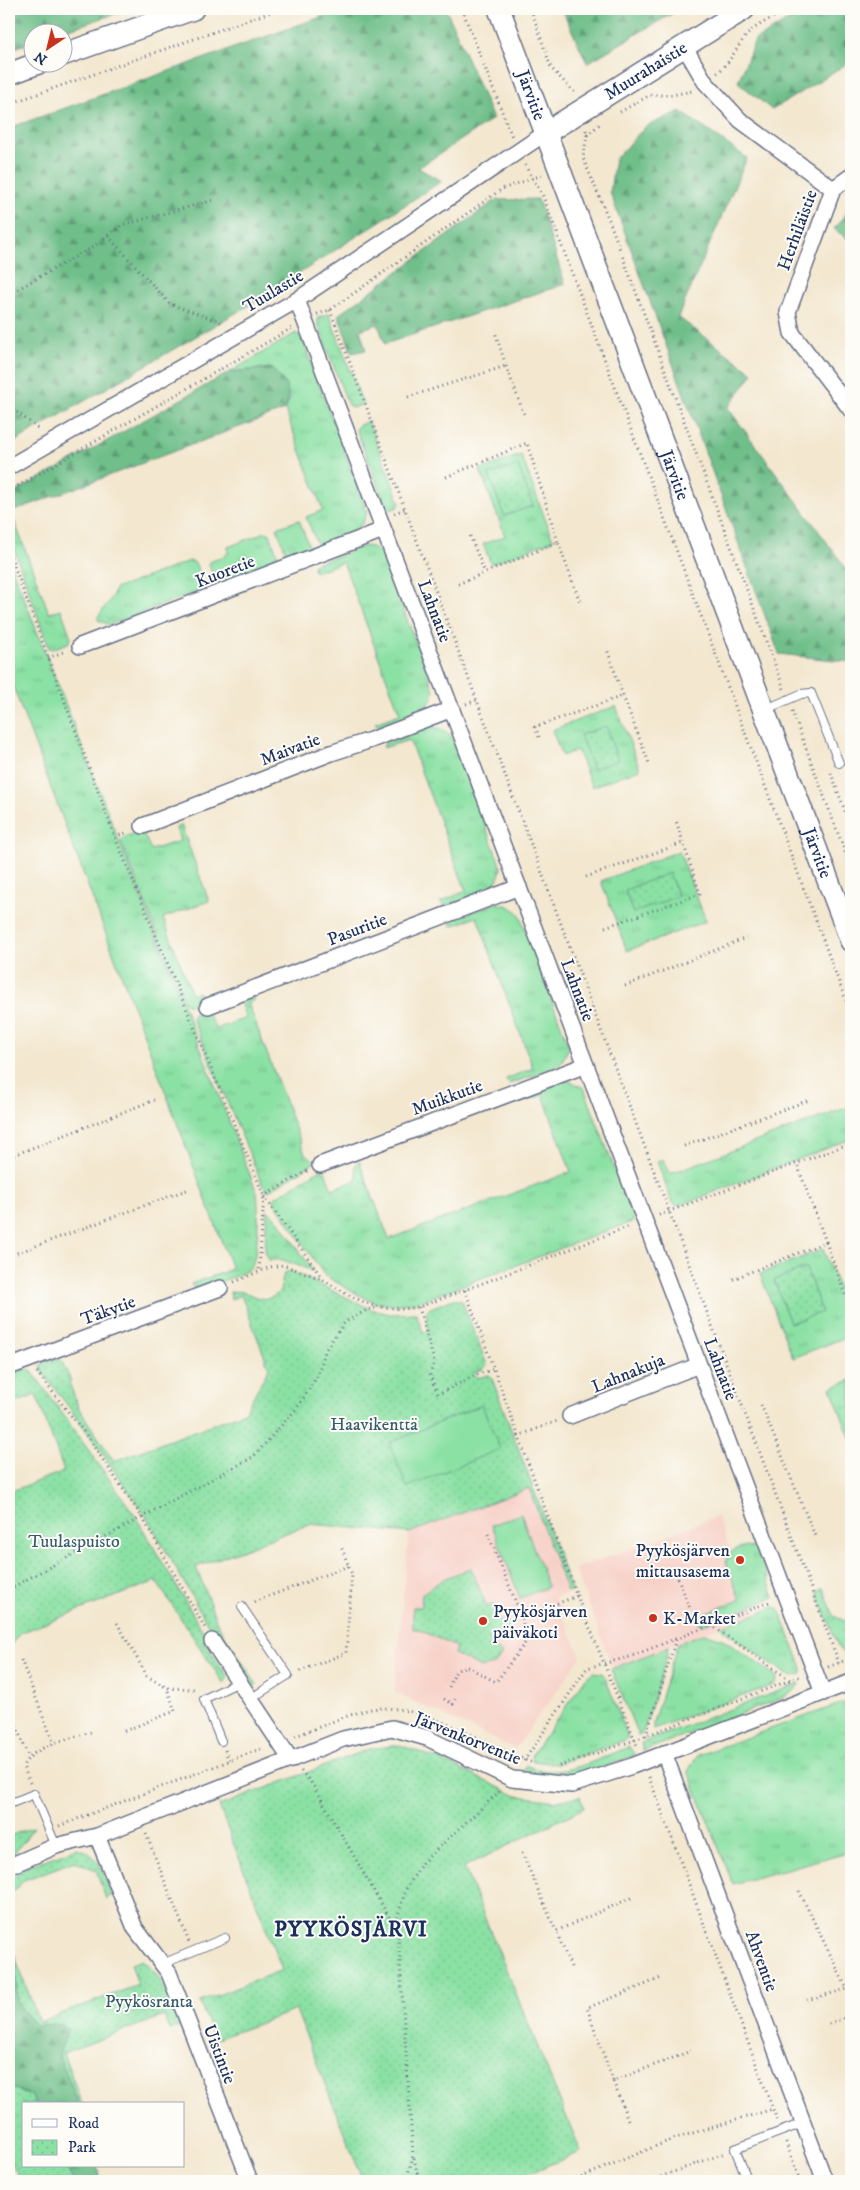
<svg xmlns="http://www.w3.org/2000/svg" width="860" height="2190" font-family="'IM FELL DW Pica',serif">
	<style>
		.built { fill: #f7d1c8 }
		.grass { fill: url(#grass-tufts); stroke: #538881 }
		.forest { fill: url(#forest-firs); stroke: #467774 }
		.park { fill: url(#park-dots); stroke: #538881 }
		.pitch { fill: #8be1a4; stroke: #538881 }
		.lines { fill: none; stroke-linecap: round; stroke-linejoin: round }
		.lane-casing { stroke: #676f86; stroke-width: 10 }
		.street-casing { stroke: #676f86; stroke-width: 18 }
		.secondary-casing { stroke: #676f86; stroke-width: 24 }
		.path { stroke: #676f86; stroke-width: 3; stroke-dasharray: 1 4; stroke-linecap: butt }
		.lane { stroke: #fff; stroke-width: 8 }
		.street { stroke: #fff; stroke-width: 15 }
		.secondary { stroke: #fff; stroke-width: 21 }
		.poi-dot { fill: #c8321e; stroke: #fdfcf7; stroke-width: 2 }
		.labels { text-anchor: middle; stroke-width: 4; stroke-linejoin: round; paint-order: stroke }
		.street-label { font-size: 18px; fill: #1b2f5e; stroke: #fdfcf7 }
		.park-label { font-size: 18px; fill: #375c70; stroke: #fdfcf7 }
		.poi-label { font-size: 18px; fill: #1b2f5e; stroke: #fdfcf7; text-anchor: start }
		.district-label { font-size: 22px; font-weight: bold; letter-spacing: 1px; fill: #1b2f5e; stroke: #fdfcf7 }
	</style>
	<defs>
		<pattern id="grass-tufts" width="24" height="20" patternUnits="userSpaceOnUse" patternTransform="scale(1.25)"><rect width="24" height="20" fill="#8be1a4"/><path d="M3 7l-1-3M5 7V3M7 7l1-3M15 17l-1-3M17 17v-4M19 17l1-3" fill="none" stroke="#77c190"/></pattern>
		<pattern id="forest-firs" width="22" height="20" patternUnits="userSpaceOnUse" patternTransform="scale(1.25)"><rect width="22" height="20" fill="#70bf8a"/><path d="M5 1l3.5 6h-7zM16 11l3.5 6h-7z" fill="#5b9c74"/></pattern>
		<pattern id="park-dots" width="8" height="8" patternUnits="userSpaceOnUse" patternTransform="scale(1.25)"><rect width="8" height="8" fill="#8be1a4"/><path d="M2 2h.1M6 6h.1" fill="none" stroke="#77c190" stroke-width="1.8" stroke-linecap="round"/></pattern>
	</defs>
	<rect width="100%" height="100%" fill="#fdfcf7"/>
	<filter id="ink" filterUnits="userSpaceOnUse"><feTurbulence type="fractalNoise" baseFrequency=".02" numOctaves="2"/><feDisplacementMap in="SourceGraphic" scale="10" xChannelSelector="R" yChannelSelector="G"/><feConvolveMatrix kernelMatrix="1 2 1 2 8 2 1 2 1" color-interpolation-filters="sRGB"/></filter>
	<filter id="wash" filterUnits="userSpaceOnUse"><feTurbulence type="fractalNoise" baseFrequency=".0096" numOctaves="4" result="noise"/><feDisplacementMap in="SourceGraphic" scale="20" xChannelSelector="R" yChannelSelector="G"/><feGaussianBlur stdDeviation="1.12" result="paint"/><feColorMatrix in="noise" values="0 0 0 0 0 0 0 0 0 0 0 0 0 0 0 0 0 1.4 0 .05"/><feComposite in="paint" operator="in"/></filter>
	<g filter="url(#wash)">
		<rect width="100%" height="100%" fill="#f3e7cf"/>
		<path class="built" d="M 529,1488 L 567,1592 L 555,1598 L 581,1657 L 515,1749 L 394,1692 L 409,1533 Z
			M 717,1516 L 756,1613 L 613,1668 L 575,1569 L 650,1542 Z"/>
		<path class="grass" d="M 329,314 L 363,404 L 353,408 L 348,405 L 318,324 L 318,317 Z
			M 296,333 L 302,338 L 367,512 C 360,536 344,537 322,545 L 317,544 L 306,517 L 323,510 L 285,410 L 290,398 L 271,368 L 230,372 Z
			M 368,421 L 400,503 L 398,507 L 390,510 L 387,509 L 356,429 L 358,426 Z
			M 521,455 L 553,540 L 491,564 L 483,544 L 505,536 L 480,470 Z
			M 12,494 L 11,512 L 49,613 L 61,609 L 71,638 L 68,643 L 52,649 L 49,648 L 9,535 L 9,496 Z
			M 299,520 L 309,546 L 307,550 L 290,557 L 287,555 L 277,528 Z
			M 266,532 L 270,534 L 278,557 L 276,562 L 219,584 L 215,581 L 209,565 L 210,562 L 228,554 L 228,547 Z
			M 365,546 L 371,547 L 382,554 L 434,690 C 431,716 402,720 380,728 L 375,723 L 400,714 L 343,562 L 315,572 L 313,567 L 314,564 Z
			M 9,560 L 257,1193 C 259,1206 259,1262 249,1269 C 240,1277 208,1285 195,1289 L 191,1284 L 232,1269 L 9,676 Z
			M 190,561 L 195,563 L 205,585 L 204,589 L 109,625 L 98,620 L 98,617 L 112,597 L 115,589 Z
			M 616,706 L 640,769 L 592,787 L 577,750 L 562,756 L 552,730 Z
			M 431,726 L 444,730 L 451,736 L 501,867 C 499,894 466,898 446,906 L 440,902 L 466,891 L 410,742 L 409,740 L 383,748 L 385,743 Z
			M 181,825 L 209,901 L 163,918 L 192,994 L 199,992 L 203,999 L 201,1002 L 189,1005 L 184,1002 L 121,841 L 124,837 L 142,831 L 151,850 L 180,841 L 176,828 Z
			M 679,851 L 706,921 L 627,951 L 601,881 Z
			M 496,903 L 509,906 L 519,913 L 569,1047 L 561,1063 L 555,1068 L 509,1084 L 506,1079 L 533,1068 L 477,917 L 451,926 L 450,924 L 454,919 Z
			M 245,997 L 253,997 L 254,1000 L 248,1003 L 305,1154 L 307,1154 L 315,1162 L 270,1190 L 267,1190 L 263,1186 L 192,1018 L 193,1014 L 206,1010 L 216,1029 L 246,1018 L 241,1005 Z
			M 561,1081 L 570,1081 L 584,1088 L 634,1221 L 418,1302 L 392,1305 L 377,1303 L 355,1293 L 325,1276 L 274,1201 L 274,1198 L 321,1169 L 325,1171 L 332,1189 L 357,1180 L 355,1166 L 359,1161 L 389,1239 L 571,1172 L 543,1095 L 517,1104 L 517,1099 Z
			M 851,1106 L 851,1139 L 681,1205 L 675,1205 L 671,1200 L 657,1161 L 663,1159 L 669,1174 Z
			M 267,1210 L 279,1221 L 313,1271 L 283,1260 L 269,1260 L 265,1251 Z
			M 823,1249 L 851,1320 L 851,1335 L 793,1358 L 760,1274 Z
			M 851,1380 L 851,1440 L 831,1388 Z
			M 746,1546 L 758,1549 L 774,1597 L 703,1625 L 700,1624 L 698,1616 L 740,1600 L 726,1562 C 728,1551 735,1549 746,1546 Z
			M 823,1588 L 834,1616 L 851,1624 L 851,1655 L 845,1654 L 839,1649 L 817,1592 Z
			M 775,1607 L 779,1608 L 802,1668 L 802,1674 L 792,1676 L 788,1675 L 723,1630 L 722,1626 Z
			M 705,1633 L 722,1639 L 776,1676 L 777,1681 L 773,1685 L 653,1729 L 653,1722 L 678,1643 Z
			M 668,1647 L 667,1656 L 643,1733 L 638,1735 L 611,1669 Z
			M 593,1672 L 602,1673 L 605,1677 L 628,1737 L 623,1741 L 557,1764 L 533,1761 L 531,1756 L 586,1678 Z
			M 800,1683 L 795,1690 L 780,1699 L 643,1751 L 641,1743 Z
			M 851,1700 L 851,1851 L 733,1884 L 688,1771 L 698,1755 Z
			M 629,1747 L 635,1755 L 585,1774 L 569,1778 L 527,1774 L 523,1770 L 526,1765 C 558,1782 600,1758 629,1747 Z"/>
		<path class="forest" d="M 9,9 L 130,9 L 60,32 L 32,32 L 32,42 L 9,50 Z
			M 343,9 L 446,9 L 493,119 L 418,168 L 442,181 L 260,299 L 9,445 L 9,128 Z
			M 562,9 L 680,9 L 587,63 Z
			M 808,9 L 851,9 L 851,61 L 772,110 L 738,82 L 755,40 Z
			M 680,111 L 747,158 L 678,317 L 753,373 L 728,408 L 851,575 L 851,662 L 779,654 L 610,192 L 615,159 L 645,127 Z
			M 538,199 L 565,284 L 385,344 L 378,324 L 360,330 L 366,350 L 352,353 L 338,315 L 496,200 Z
			M 851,207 L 851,241 L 834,229 Z
			M 271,368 C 285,382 293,389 285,410 L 11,512 L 12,494 L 230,372 Z
			M 9,1940 L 16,1959 L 17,2002 L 35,2025 L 60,2024 L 68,2029 L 59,2056 L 79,2104 L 35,2104 L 31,2095 L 11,2088 L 9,2090 Z
			M 66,2166 L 97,2166 L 100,2181 L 73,2181 Z"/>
		<path class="park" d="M 518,465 L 533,506 L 504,516 L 489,475 Z
			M 606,726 L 618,760 L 593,769 L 580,735 Z
			M 669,873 L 678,896 L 633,913 L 625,890 Z
			M 806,1268 L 822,1312 L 790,1323 L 774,1280 Z
			M 291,1271 L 373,1310 L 390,1314 L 416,1313 L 423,1332 L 429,1331 L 426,1313 L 428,1309 L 453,1299 L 462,1301 L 487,1365 L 483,1369 L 475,1372 L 477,1378 L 488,1375 L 491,1376 L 571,1589 L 570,1591 L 567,1592 L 529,1488 L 409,1533 L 310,1524 L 196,1567 L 218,1625 L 257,1685 L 249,1686 L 210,1628 L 146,1516 L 86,1430 L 44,1374 L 41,1367 C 44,1360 54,1357 61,1360 L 71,1381 L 69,1382 L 79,1409 L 114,1461 L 245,1412 L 269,1368 L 241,1295 L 231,1299 L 230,1292 C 250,1287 263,1310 280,1291 L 284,1273 Z
			M 24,1369 L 30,1370 L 36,1377 L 134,1514 L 207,1638 L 204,1642 L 228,1677 L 224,1684 L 156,1581 L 20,1633 L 9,1647 L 9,1492 L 64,1471 L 36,1395 L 9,1405 L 9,1375 Z
			M 471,1568 L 487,1607 L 493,1604 L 499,1614 L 497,1615 L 498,1621 L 508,1621 L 512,1631 L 501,1632 L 493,1647 L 502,1654 L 494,1665 L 481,1668 L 454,1654 L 456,1647 L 418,1629 L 413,1629 L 413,1607 L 421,1607 L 422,1594 L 443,1579 Z
			M 400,1745 L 441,1760 L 517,1796 L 558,1801 L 580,1796 L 584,1808 L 464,1867 L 581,2152 L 509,2181 L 363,2181 L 296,2010 L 214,2040 L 200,2002 L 282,1970 L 219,1806 L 369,1749 Z
			M 34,1827 L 9,1860 L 9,1836 Z
			M 78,1848 C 102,1856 103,1874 112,1895 L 106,1899 L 96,1870 L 75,1861 L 24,1880 L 9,1896 L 9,1880 L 25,1867 Z
			M 16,1959 L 39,2022 L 138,1985 L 131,1964 L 142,1960 C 163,1977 171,2001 180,2026 L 170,2030 L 164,2016 L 63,2053 L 82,2104 L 79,2104 L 59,2056 L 68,2029 L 60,2024 L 35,2025 L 17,2002 Z
			M 11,2088 L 31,2095 L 35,2104 L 24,2104 L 24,2166 L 66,2166 L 73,2181 L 22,2181 L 9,2160 L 9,2090 Z"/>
		<path class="pitch" d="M 482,1405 L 500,1449 L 407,1487 L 389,1443 Z
			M 521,1514 L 548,1587 L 520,1598 L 492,1525 Z"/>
	</g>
	<g filter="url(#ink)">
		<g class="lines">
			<defs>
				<path id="lane" d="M 764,710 L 801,694 L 811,693 L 839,763
					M 242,1607 L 288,1675 L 250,1699
					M 221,1741 L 204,1699 L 239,1682
					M 9,1804 L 34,1794 L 56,1846
					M 9,1872 L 17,1863
					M 162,1964 L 225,1938
					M 748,2181 L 735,2149 L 803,2123"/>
				<path id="street" d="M 684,46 L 705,82 L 740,120 L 833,189 L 788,312 L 792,333 L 851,410
					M 833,189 L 851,176
					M 297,300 L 823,1693
					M 9,467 L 297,300 L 547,132
					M 80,646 L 383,530
					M 143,826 L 331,753 L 371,740 L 452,709
					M 208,1006 L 519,887
					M 320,1165 L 586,1065
					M 9,1367 L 220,1288
					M 570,1416 L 699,1365
					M 212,1641 L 291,1760
					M 664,1753 L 825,2181
					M 97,1836 L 135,1928 L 169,1973 L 250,2181
					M 17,1863 L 56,1846 L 97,1836 L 343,1739 L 392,1728 L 427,1738 L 512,1779 L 572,1785 L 632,1766 L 851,1682"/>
				<g id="secondary">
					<path id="s1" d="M 499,9 L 851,941"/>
					<path d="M 62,55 L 193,9"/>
					<path d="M 9,74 L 41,62"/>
					<path id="s2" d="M 547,132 L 744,9"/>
				</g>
			</defs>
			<use href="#lane" class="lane-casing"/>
			<use href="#street" class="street-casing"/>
			<use href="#secondary" class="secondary-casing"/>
			<path class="path" d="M 462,9 L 512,137
				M 531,9 L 551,68 L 575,93
				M 717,73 C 730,64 736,47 747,35 C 757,24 775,17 788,9
				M 9,104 L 279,9
				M 620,112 L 650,95 L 672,95 L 692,91
				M 586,130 L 587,135 L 583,158 L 609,220 L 784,689
				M 587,135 L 600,124
				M 525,165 L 543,196 L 851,1014
				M 108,236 L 170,304 L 224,323
				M 9,294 L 91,248 L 122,225 L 214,200
				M 330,310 L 839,1663
				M 317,314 L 330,310 L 502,189 L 542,175
				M 506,366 L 525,417
				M 408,397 L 506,366 L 495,332
				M 9,406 L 40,430
				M 446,477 L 527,443 L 558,542
				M 9,491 L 292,328
				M 394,513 L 405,509
				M 470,536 L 485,573
				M 9,552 L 115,837 L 264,1196 L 259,1271
				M 458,584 L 558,542 L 580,602
				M 48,658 L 66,651
				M 623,696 L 649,763
				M 466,704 L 477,700
				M 792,711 L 851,868
				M 539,737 L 535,727 L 623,696 L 607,649
				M 831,773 L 851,827
				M 115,837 L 128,832
				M 586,877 L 683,843
				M 605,927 L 700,894 L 676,821
				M 625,986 L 746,938
				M 684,1146 L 809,1100
				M 9,1157 L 154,1100
				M 307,1171 L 264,1196 L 322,1278
				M 659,1215 L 851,1143
				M 826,1242 L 851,1311
				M 17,1253 L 189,1189
				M 733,1279 L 826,1242 L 797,1164
				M 234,1282 L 270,1267 L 283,1265 L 322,1279 L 352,1297 L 374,1306 L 403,1309 L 419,1307 L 465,1290 L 630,1226
				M 465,1290 L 577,1596 L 638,1748
				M 419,1307 L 434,1362 L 430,1375 L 438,1394 L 476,1375 L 494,1369
				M 37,1372 L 84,1432 L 142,1517 L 205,1628
				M 761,1405 L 815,1536
				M 518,1436 L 557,1421
				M 488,1534 L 522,1617
				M 674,1569 L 690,1608
				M 9,1589 L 253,1457 L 297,1408 L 317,1377 L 326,1349 L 345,1322 L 367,1310 L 375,1308
				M 254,1602 L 348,1566
				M 117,1623 L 147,1676 L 167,1688 L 196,1689
				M 711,1625 L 790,1680
				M 21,1660 L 54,1744
				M 828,1667 L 851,1658
				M 300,1671 L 346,1653 L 352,1575 L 341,1546
				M 449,1687 L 456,1671 L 466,1666 L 496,1682 L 525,1643 L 522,1617 L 577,1596
				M 444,1699 L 453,1704 L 455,1699
				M 9,1707 L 28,1756
				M 124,1731 L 175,1711 L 167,1688
				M 295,1736 C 319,1728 343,1716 367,1710 C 414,1698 489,1746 533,1763
				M 646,1736 L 676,1639
				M 225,1750 L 229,1761
				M 524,1761 L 587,1668 L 629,1657 L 772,1601
				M 559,1766 L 635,1740 L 801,1676
				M 301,1771 L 313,1785 L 397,1931
				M 649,1777 L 777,2120
				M 30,1783 L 23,1766 C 34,1745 69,1739 91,1732
				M 59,1826 L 263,1748
				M 146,1834 L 189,1942
				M 522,1853 L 556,1931
				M 799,1891 L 847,1989 L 807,2000
				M 571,1967 L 556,1931 L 633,1897
				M 829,2024 L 851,2015
				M 613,2081 L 587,2008 L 661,1978
				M 628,2120 L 613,2081 L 691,2051
				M 786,2142 L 800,2181
				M 414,2158 L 419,2181
				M 406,2181 L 413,2157 L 397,1918 L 406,1889 L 422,1863 L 500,1791
				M 572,2181 L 673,2139 L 773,2109
				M 661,2181 L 660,2177 L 725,2153"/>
			<use href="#lane" class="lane"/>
			<use href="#street" class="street"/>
			<use href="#secondary" class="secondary"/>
		</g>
	</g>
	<g class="poi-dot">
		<circle cx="740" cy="1560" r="5"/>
		<circle cx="653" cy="1618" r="5"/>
		<circle cx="483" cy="1621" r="5"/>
	</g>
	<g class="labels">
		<g class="street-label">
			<text dy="6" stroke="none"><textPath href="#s2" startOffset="116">Muurahaistie</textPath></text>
			<text dy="6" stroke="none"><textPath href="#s1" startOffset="92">Järvitie</textPath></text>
			<text transform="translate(797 230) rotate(-70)" y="6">Herhiläistie</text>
			<text transform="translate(273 291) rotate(-31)" y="6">Tuulastie</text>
			<text dy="6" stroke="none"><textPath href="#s1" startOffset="498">Järvitie</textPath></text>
			<text transform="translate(225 571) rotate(-21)" y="6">Kuoretie</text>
			<text transform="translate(435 611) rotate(69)" y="6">Lahnatie</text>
			<text transform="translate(290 749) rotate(-21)" y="6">Maivatie</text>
			<text dy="6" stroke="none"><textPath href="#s1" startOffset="902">Järvitie</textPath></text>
			<text transform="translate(357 929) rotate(-21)" y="6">Pasuritie</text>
			<text transform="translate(578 990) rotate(69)" y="6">Lahnatie</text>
			<text transform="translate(447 1097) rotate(-20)" y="6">Muikkutie</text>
			<text transform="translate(108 1310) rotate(-20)" y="6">Täkytie</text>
			<text transform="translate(721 1369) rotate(69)" y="6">Lahnatie</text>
			<text transform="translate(628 1373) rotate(-22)" y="6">Lahnakuja</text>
			<text transform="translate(468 1738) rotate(22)" y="6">Järvenkorventie</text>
			<text transform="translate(762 1961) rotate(70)" y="6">Ahventie</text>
			<text transform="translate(220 2054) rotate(69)" y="6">Uistintie</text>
		</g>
		<g class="park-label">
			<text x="374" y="1430">Haavikenttä</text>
			<text x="74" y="1547">Tuulaspuisto</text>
			<text x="149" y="2007">Pyykösranta</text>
		</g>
		<g class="poi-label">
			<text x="730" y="1556" text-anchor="end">Pyykösjärven<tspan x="730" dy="21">mittausasema</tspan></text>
			<text x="493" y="1617">Pyykösjärven<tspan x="493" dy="21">päiväkoti</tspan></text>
			<text x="663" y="1624">K-Market</text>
		</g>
		<g class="district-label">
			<text x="351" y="1936">PYYKÖSJÄRVI</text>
		</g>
	</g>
	<rect width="860" height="2190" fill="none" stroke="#fdfcf7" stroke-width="30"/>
	<rect x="22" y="2102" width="162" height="65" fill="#fdfcf7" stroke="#a3aaba"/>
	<rect x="32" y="2119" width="25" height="8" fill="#ffffff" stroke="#a3aaba"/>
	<text x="68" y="2128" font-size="15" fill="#1b2f5e">Road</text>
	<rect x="32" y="2140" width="25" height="15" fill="url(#park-dots)" stroke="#a3aaba"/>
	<text x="68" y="2152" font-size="15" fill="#1b2f5e">Park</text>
	<g transform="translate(48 48) rotate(215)"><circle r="24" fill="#fdfcf7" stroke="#a3aaba"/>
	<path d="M0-4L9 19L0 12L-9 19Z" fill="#c8321e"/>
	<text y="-8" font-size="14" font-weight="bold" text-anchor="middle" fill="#1b2f5e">N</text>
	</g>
</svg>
